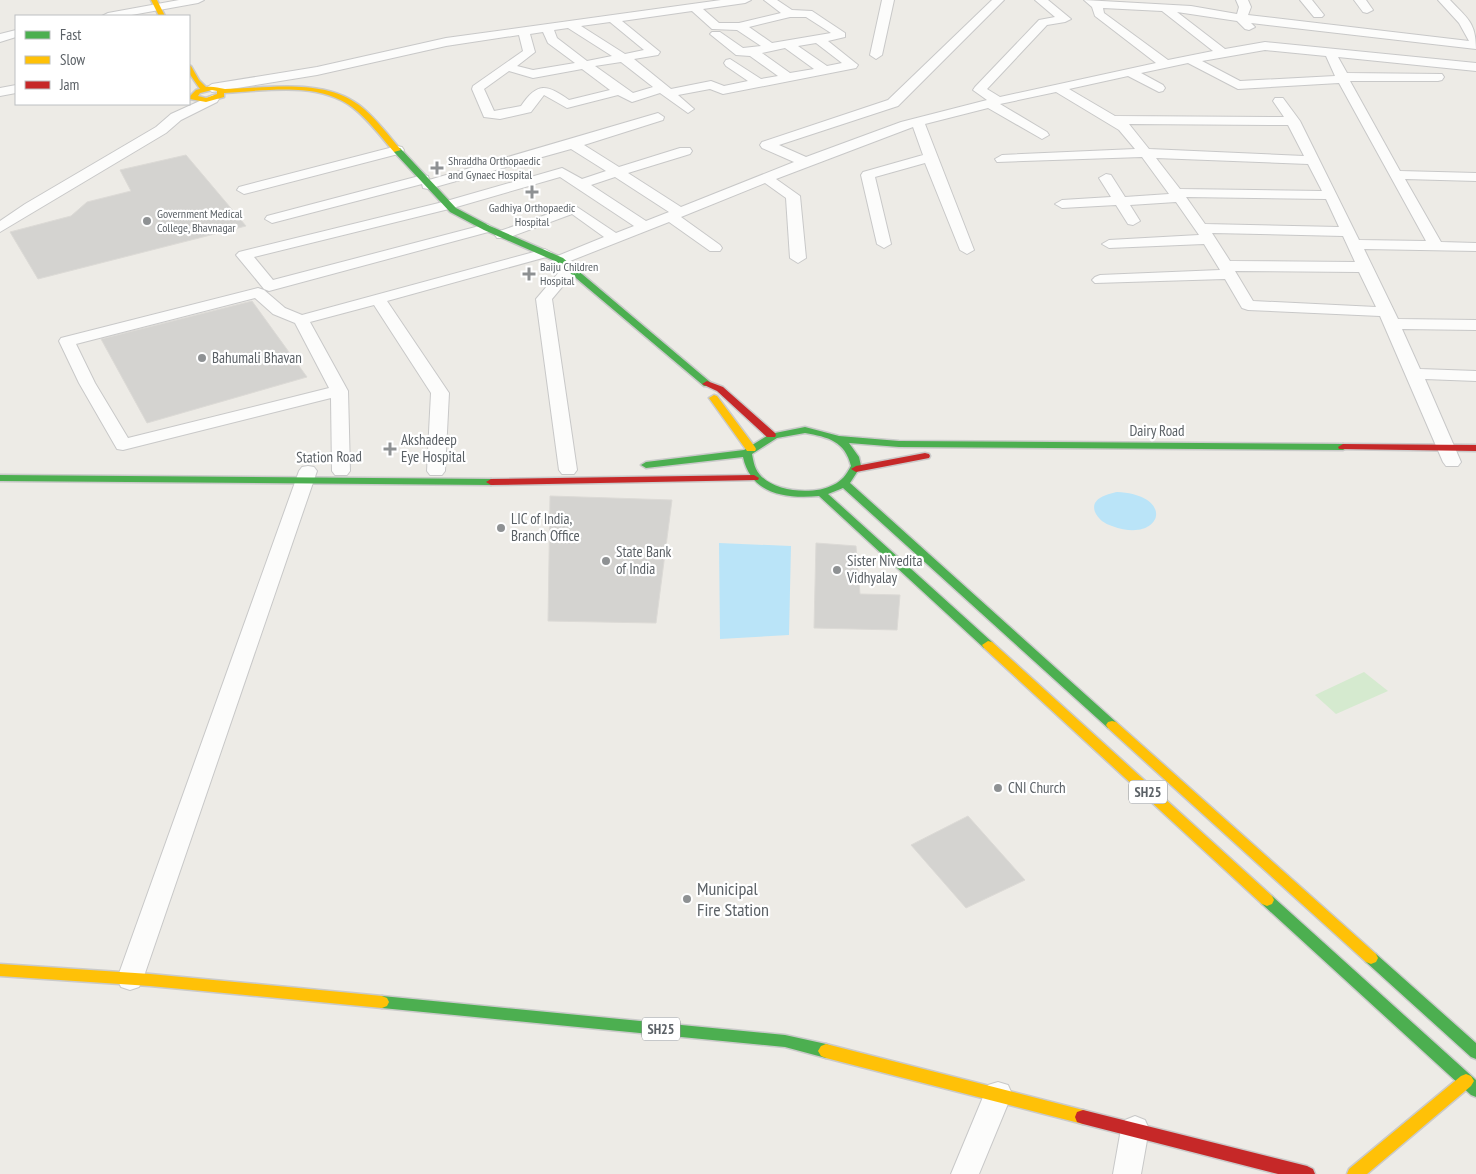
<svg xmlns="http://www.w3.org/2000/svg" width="1476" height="1174" font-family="'PT Sans Narrow',sans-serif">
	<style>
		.green { fill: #d5eacf }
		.water { fill: #bae4f8 }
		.building { fill: #d4d3d0; stroke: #dcdad6 }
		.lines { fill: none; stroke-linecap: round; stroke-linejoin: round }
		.street-casing { stroke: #c8c8c8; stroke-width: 2 }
		.fast-casing { stroke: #cacaca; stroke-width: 3 }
		.slow-casing { stroke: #cacaca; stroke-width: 3 }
		.jam-casing { stroke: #cacaca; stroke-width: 3 }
		.street { fill: #fcfcfb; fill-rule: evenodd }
		.fast { fill: #4caf50; fill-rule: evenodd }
		.slow { fill: #ffc107; fill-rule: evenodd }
		.jam { fill: #c62828; fill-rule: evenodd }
		.poi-dot { fill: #8e9193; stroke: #fff; stroke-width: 2 }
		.labels { text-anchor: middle; stroke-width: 4.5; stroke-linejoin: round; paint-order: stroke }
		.far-poi-label { font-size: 12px; fill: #5b6166; stroke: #fff; text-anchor: start }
		.shield { fill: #fff; stroke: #8c9094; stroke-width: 1 }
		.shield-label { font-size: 14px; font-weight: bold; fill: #5b6166 }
		.poi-label { font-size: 15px; fill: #5b6166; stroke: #fff; text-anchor: start }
		.street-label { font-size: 15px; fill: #5b6166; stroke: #fff }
		.near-poi-label { font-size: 18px; fill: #5b6166; stroke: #fff; text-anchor: start }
	</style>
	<rect width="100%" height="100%" fill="#edebe6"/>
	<path class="green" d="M 1364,672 L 1388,691 L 1336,714 L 1315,695 Z"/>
	<path class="water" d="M 1117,492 C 1178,495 1161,545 1112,526 C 1105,524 1098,519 1095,512 C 1090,498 1108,494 1117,492 Z
		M 719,543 L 791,546 L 789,635 L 720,639 Z"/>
	<path class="building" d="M 186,155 L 246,226 L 38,279 L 10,232 L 71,216 L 87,202 L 131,191 L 120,170 Z
		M 252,301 L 307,377 L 147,423 L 101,339 Z
		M 550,496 L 672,500 L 656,623 L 548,621 Z
		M 816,543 L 856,546 L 860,594 L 900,595 L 897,630 L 814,628 Z
		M 968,816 L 1025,880 L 966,908 L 911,845 Z"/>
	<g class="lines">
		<defs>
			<path id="street" d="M 179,0 L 204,0 L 198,3 L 126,16 L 102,16 L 108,13 Z
				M 721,0 L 751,0 L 745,3 L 703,9 L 719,23 L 739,23 L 781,13 L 764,0 L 777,0 L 792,10 L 812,11 L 845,33 L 845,37 L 828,41 L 858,65 L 856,68 L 723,94 L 710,89 L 678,95 L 694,109 L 688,113 L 660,93 L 632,102 L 618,95 L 567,108 L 544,95 L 531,112 L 500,119 L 484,117 L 472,89 L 473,86 L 523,51 L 519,35 L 446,46 L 317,75 L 212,92 L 206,88 L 212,84 L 317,67 L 446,38 ZM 692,11 L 712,29 L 737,30 L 761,46 L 743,48 L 720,32 L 712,32 L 710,34 L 736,55 L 750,56 L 778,76 L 761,79 L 730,59 L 726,60 L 724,63 L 726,66 L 748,81 L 724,86 L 711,81 L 671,89 L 634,59 L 658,55 L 660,52 L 622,21 ZM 790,17 L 806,17 L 831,33 L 772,43 L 749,27 ZM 610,22 L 644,50 L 625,54 L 581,26 ZM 568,28 L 612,56 L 587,61 L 557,38 L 554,30 ZM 543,32 L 548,43 L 575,63 L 533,70 L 517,66 L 535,52 L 530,34 ZM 816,43 L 842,63 L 827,66 L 798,46 ZM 785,48 L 814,69 L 790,73 L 762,53 ZM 621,62 L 653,87 L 633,93 L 595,66 ZM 582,69 L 610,90 L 569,100 C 547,84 537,82 521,106 L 494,111 L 484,89 L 509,71 L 533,78 Z
				M 882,0 L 894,0 L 882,55 L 876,59 L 870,55 Z
				M 992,0 L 1004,0 L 898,106 L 779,145 L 806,157 L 901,122 L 987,100 L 973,90 L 975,87 L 1039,20 L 1055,17 L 1035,0 L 1048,0 L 1071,19 L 1065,22 L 1047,25 L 987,89 L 1000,97 L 1156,63 L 1095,16 L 1092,7 L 1084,0 L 1191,6 L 1237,14 L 1239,7 L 1236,0 L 1248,0 L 1251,7 L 1248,15 L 1469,41 L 1459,23 L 1438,0 L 1450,0 C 1467,18 1476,22 1476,49 L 1251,23 L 1255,27 L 1249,30 L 1245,29 L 1237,21 L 1177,12 L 1225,49 L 1265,42 L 1476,63 L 1476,71 L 1338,57 L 1347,73 L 1442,74 L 1444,77 L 1442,80 L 1438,81 L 1350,81 L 1400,171 L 1476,173 L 1476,181 L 1405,179 L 1441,242 L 1476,243 L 1476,251 L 1364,249 L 1398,319 L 1476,320 L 1476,330 L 1402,329 L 1420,369 L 1476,371 L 1476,381 L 1425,379 L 1461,462 L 1458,466 L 1446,466 L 1443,462 L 1380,316 L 1248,310 L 1242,308 L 1225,279 L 1095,283 L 1092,280 L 1095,277 L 1100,275 L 1220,270 L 1204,244 L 1109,248 L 1102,244 L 1109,240 L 1199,235 L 1176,202 L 1130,205 L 1140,221 L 1133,225 L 1128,224 L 1116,205 L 1062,208 L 1055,204 L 1062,200 L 1111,197 L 1099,178 L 1106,174 L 1111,175 L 1125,197 L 1169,194 L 1142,157 L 997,162 L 995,159 L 1002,155 L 1135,149 L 1119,130 L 1056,92 L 1000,104 L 1047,132 L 1049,135 L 1042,139 L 988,108 L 925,124 L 974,250 L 967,254 L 960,250 L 925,163 L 875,177 L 891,244 L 884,248 L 877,244 L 861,175 L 863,172 L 923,155 L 913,127 L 776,179 L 800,196 L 806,258 L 798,263 L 790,258 L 786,198 L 765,183 L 681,217 L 720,245 L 722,248 L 720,251 L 710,251 L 669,222 L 565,263 L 555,263 L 552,260 L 555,257 L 604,237 L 572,214 L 507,238 L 497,238 L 495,235 L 497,232 L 574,205 L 616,233 L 634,226 L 560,177 L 453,208 L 254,257 L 273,280 L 487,224 L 494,228 L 492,231 L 269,291 L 264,289 L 236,255 L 239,252 L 443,202 L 562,168 L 582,179 L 606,171 L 571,149 L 428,189 L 423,188 L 422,184 L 272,223 L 265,219 L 267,216 L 423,175 L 428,176 L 429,180 L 658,113 L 664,117 L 663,120 L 584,145 L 619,167 L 680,148 L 690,148 L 692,151 L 690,154 L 628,173 L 681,207 L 794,162 L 762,148 L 760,145 L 762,142 L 888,100 ZM 1103,8 L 1162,11 L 1213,51 L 1168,60 L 1104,13 ZM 1265,50 L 1326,56 L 1335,76 L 1240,81 L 1202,61 ZM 1188,63 L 1238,89 L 1339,83 L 1426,241 L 1359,240 L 1300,121 L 1283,98 L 1275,98 L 1273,101 L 1284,117 L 1115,116 L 1069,89 L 1128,76 L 1159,92 L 1163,91 L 1165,88 L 1163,85 L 1141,73 ZM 1129,124 L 1288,125 L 1304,156 L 1149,149 ZM 1156,158 L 1308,164 L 1322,191 L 1180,189 ZM 615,177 L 669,212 L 646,221 L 591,185 ZM 1186,197 L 1326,199 L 1339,227 L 1205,224 ZM 1212,233 L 1343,236 L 1355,262 L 1230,261 ZM 1235,271 L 1359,272 L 1376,307 L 1253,301 Z
				M 1300,0 L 1312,0 L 1324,15 L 1322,17 L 1314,17 Z
				M 1354,0 L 1366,0 L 1373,10 L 1367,13 L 1363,12 Z
				M 16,30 L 16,37 L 0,42 L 0,34 Z
				M 16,85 L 16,93 L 0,96 L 0,88 Z
				M 213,95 L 219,99 L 217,102 L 181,120 L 166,133 L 0,232 L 0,221 L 25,204 L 156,127 L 171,114 Z
				M 397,146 L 402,147 L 404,150 L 402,153 L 244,194 L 237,190 L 239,187 Z
				M 545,249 L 552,253 L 550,256 L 387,301 L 449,393 L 445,471 L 442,475 L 430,475 L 427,471 L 431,393 L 374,305 L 310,322 L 348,391 L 350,471 L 347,475 L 335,475 L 332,471 L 331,398 L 123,450 L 117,449 L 79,383 L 59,341 L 61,338 L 258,288 L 264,290 L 285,308 L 302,315 ZM 255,298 L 273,314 L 295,323 L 329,388 L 128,438 L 95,383 L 76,344 Z
				M 570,263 L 578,268 L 552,299 L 577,470 L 574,474 L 562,474 L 559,470 L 536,299 L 565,265 Z
				M 308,466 L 314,467 L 317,471 L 143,979 L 139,987 L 130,990 L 121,987 L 117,979 L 299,471 L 302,467 Z
				M 998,1082 L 1008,1085 L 1012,1094 L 979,1174 L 951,1174 L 988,1085 Z
				M 1135,1116 L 1145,1120 L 1149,1129 L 1141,1174 L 1113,1174 L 1121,1129 L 1125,1120 Z"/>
			<path id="fast" d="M 394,148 L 400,148 L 456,208 L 490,226 L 563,258 L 710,382 L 710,386 L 704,386 L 557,262 L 484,230 L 450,212 L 394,152 Z
				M 805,427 L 839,436 L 899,441 L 1343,444 L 1348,447 L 1343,450 L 899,447 L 849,443 L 859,457 L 861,466 L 850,483 L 1116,722 L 1118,725 L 1116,728 L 1108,728 L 843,488 L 828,494 L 992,642 L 994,645 L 992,648 L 984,648 L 819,496 C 785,499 751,494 743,457 L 646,468 L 641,465 L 646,462 L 744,450 L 770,434 ZM 805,433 C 828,437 845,441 851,466 C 846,475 842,481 833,485 C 813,496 767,492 756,469 C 754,465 753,459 752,454 L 777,438 Z
				M 0,475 L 491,479 L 496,482 L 491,485 L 0,481 Z
				M 1267,894 L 1272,896 L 1476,1080 L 1476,1097 L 1471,1095 L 1262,904 L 1260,900 L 1262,896 Z
				M 1371,952 L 1376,954 L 1476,1043 L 1476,1059 L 1471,1057 L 1366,962 L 1364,958 L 1366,954 Z
				M 382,996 L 785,1035 L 826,1044 L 831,1046 L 834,1051 L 831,1056 L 826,1058 L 785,1047 L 382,1008 L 377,1006 L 375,1002 L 377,998 Z"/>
			<path id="slow" d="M 151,0 L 157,0 L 165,16 L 159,16 Z
				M 189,65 L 191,66 L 199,80 L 206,87 C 213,86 218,88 225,89 C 232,89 240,88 248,88 C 283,86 329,82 359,105 C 375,117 388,135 401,150 L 394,152 C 381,137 368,119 352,107 C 317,81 264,91 224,93 L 224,97 L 206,102 L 190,99 L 189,97 L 196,90 L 200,89 L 189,73 ZM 212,90 L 217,91 L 217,94 L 206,98 L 198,96 L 200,93 Z
				M 714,395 L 717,396 L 755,447 L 756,449 L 755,451 L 747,451 L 709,398 Z
				M 988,641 L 992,642 L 1272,896 L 1274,900 L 1272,904 L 1267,906 L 1262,904 L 984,648 L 982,645 Z
				M 1112,721 L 1116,722 L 1376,954 L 1378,958 L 1376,962 L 1371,964 L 1366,962 L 1108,728 L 1106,725 L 1108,722 Z
				M 0,964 L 150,974 L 382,996 L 387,998 L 389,1002 L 387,1006 L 382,1008 L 150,986 L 0,976 Z
				M 826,1044 L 1083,1110 L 1089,1112 L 1091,1117 L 1089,1122 L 1083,1124 L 826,1058 L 821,1056 L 818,1051 L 821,1046 Z
				M 1466,1074 L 1471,1076 L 1474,1081 L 1471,1086 L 1367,1174 L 1347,1174 L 1349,1169 L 1461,1076 Z"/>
			<path id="jam" d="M 707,381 L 723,387 L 775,433 L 776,435 L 775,437 L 767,437 L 717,391 L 702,384 Z
				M 1343,444 L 1476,445 L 1476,451 L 1339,449 L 1338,447 Z
				M 925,453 L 929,454 L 930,456 L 929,458 L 856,472 L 851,469 L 856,466 Z
				M 754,475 L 759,478 L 758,480 L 491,485 L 486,482 L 491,479 Z
				M 1083,1110 L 1307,1166 L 1313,1169 L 1315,1174 L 1278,1174 L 1083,1124 L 1077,1122 L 1075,1117 L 1077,1112 Z"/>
		</defs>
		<use href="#street" class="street-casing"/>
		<use href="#fast" class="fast-casing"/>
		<use href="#slow" class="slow-casing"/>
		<use href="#jam" class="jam-casing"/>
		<use href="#street" class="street"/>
		<use href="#fast" class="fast"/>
		<use href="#slow" class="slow"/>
		<use href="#jam" class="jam"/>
	</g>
	<g class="poi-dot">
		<path d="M434.5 160.5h5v5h5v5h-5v5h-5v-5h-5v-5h5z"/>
		<path d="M529.5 184.5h5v5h5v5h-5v5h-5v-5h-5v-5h5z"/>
		<circle cx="147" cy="221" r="5"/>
		<path d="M526.5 266.5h5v5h5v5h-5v5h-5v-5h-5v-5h5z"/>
		<circle cx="202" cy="358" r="5"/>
		<path d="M387.5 441.5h5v5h5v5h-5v5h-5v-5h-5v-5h5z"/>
		<circle cx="501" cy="528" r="5"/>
		<circle cx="606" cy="561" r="5"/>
		<circle cx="837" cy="570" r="5"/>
		<circle cx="998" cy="788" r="5"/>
		<circle cx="687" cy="899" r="5"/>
	</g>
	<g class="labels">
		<g class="far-poi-label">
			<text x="448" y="165">Shraddha Orthopaedic<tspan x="448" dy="14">and Gynaec Hospital</tspan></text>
			<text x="532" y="212" text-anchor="middle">Gadhiya Orthopaedic<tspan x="532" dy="14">Hospital</tspan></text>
			<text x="157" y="218">Government Medical<tspan x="157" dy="14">College, Bhavnagar</tspan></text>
			<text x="540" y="271">Baiju Children<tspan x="540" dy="14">Hospital</tspan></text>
		</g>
		<g class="shield">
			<rect x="1129" y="780.5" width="38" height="23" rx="4"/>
			<rect x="642" y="1017.5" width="38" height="23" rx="4"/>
		</g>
		<g class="shield-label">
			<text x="1148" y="797">SH25</text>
			<text x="661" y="1034">SH25</text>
		</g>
		<g class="poi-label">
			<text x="212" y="363">Bahumali Bhavan</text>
			<text x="401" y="445">Akshadeep<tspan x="401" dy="17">Eye Hospital</tspan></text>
			<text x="511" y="524">LIC of India,<tspan x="511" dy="17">Branch Office</tspan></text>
			<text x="616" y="557">State Bank<tspan x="616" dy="17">of India</tspan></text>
			<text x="847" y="566">Sister Nivedita<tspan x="847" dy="17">Vidhyalay</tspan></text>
			<text x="1008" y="793">CNI Church</text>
		</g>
		<g class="street-label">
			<text x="1157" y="436">Dairy Road</text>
			<text transform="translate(329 457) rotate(-1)" y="5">Station Road</text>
		</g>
		<g class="near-poi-label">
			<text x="697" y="895">Municipal<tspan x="697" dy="21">Fire Station</tspan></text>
		</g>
	</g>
	<rect x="15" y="15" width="175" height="90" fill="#ffffff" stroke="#bdc0c2"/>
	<rect x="25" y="31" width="25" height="8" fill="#4caf50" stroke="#bdc0c2"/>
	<text x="60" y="40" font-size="15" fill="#5b6166">Fast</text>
	<rect x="25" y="56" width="25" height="8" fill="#ffc107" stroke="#bdc0c2"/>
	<text x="60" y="65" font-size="15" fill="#5b6166">Slow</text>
	<rect x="25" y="81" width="25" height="8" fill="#c62828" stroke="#bdc0c2"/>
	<text x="60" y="90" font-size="15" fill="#5b6166">Jam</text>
</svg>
